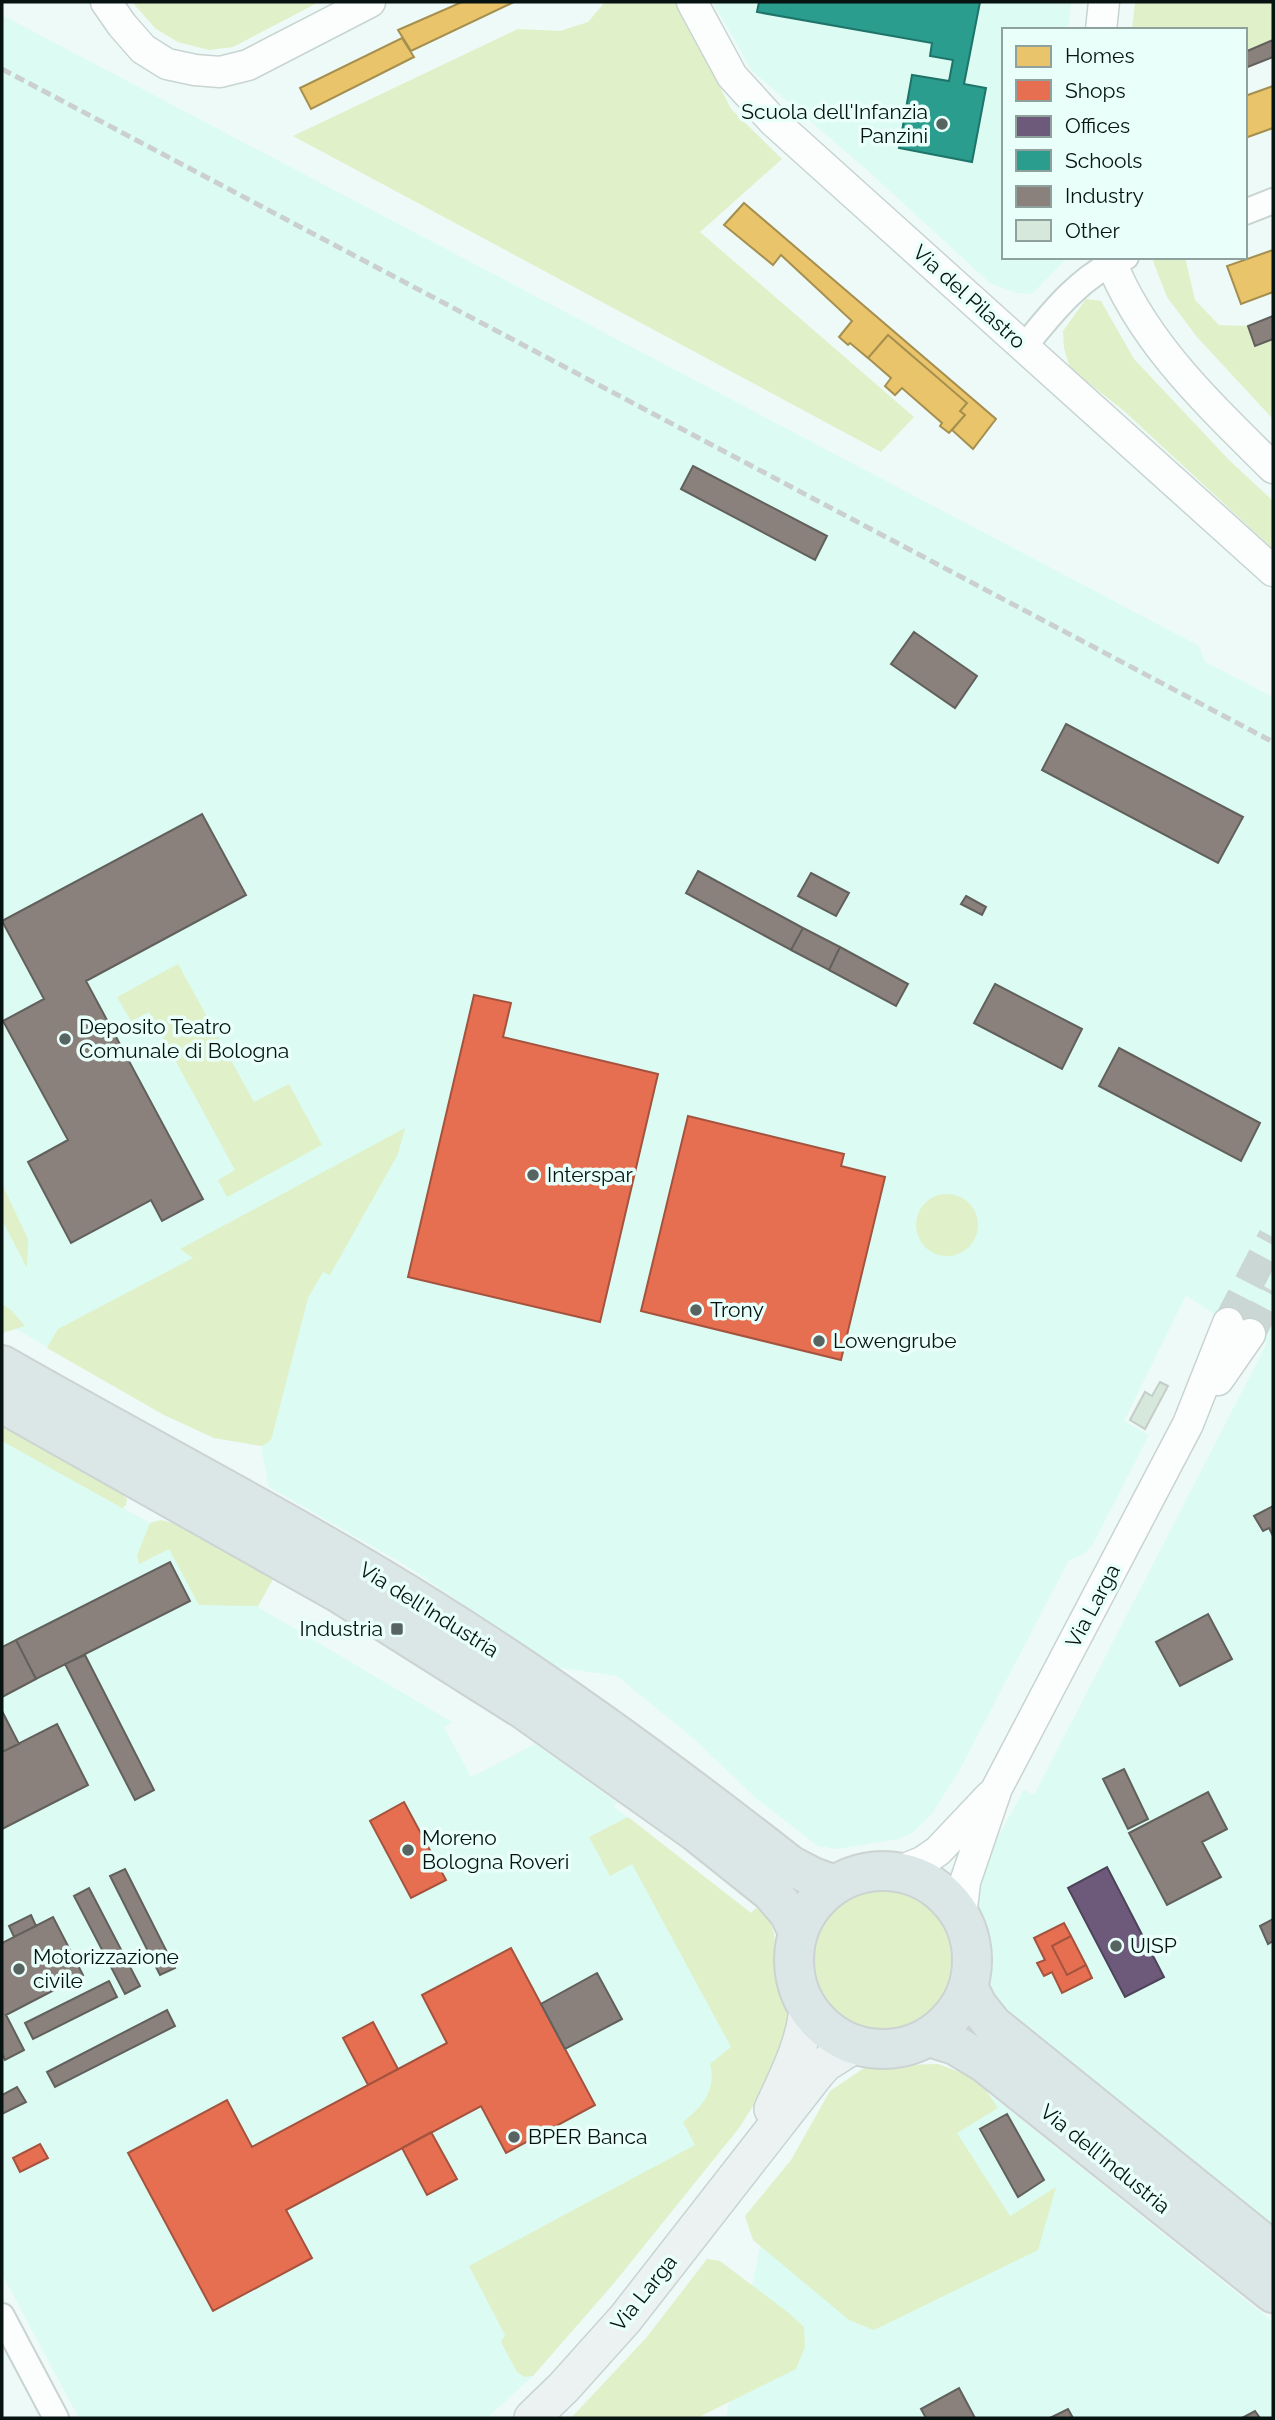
<svg xmlns="http://www.w3.org/2000/svg" width="1275" height="2420" font-family="Raleway,sans-serif">
	<style>
		.built { fill: #dcfbf3 }
		.green { fill: #e0f0c8 }
		.homes { fill: #e9c46a; stroke: #a58f4f; stroke-width: 2 }
		.shops { fill: #e76f51; stroke: #a4533e; stroke-width: 2 }
		.offices { fill: #6d597a; stroke: #4e445a; stroke-width: 2 }
		.schools { fill: #2a9d8f; stroke: #1f7469; stroke-width: 2 }
		.industry { fill: #8a817c; stroke: #62605c; stroke-width: 2 }
		.building { fill: #d6e8dc; stroke: #c4cdc8; stroke-width: 2 }
		.lines { fill: none; stroke-linecap: round; stroke-linejoin: round }
		.tertiary-tunnel { stroke: #cbd7d4; stroke-width: 30; stroke-dasharray: 30 15; stroke-linecap: butt }
		.minor-casing { stroke: #c8d4d1; stroke-width: 28 }
		.tertiary-casing { stroke: #c8d4d1; stroke-width: 33 }
		.secondary-casing { stroke: #c8d4d1; stroke-width: 38 }
		.primary-casing { stroke: #ccd3d1; stroke-width: 42 }
		.minor { stroke: #fcfefe; stroke-width: 24 }
		.tertiary { stroke: #fcfefe; stroke-width: 30 }
		.secondary { stroke: #ecf2f2; stroke-width: 35 }
		.primary { stroke: #dbe6e7; stroke-width: 38 }
		.rail { stroke: #cbcfce; stroke-width: 5; stroke-dasharray: 10 5; stroke-linecap: butt }
		.poi-dot { fill: #576461; stroke: #e9fff9; stroke-width: 2.5 }
		.labels { text-anchor: middle; stroke-width: 7; stroke-linejoin: round; paint-order: stroke }
		.poi-label { font-size: 21px; fill: #061310; stroke: #e9fff9; text-anchor: start }
		.street-label { font-size: 21px; fill: #061310; stroke: #e9fff9 }
	</style>
	<rect width="100%" height="100%" fill="#eefaf7"/>
	<path class="built" d="M 713,2 L 1071,2 L 1068,30 L 1004,30 L 1004,257 L 1068,257 L 1032,294 L 1017,293 L 991,284 L 866,169 L 752,71 Z
		M 2,15 L 1199,646 L 1205,662 L 1273,697 L 1273,2229 L 1007,2016 L 990,1991 L 984,1937 L 974,1903 L 976,1881 L 996,1840 L 1024,1790 L 1034,1795 L 1267,1343 L 1218,1317 L 1186,1295 L 1124,1421 L 1149,1435 L 1092,1546 L 1084,1554 L 1069,1560 L 959,1771 L 931,1815 L 912,1833 L 898,1839 L 837,1849 L 818,1846 L 758,1800 L 693,1738 L 617,1676 L 554,1667 L 410,1568 L 269,1487 L 261,1446 L 214,1438 L 164,1415 L 16,1329 L 2,1333 Z
		M 2,1427 L 123,1495 L 127,1503 L 123,1508 L 150,1523 L 161,1520 L 172,1523 L 273,1579 L 258,1607 L 452,1722 L 444,1727 L 471,1777 L 535,1744 L 618,1803 L 613,1806 L 751,1913 L 756,1908 L 771,1922 L 774,1933 L 777,1983 L 788,2013 L 739,2128 L 614,2283 L 533,2376 L 487,2418 L 79,2418 L 2,2274 Z
		M 961,2077 L 997,2100 L 1273,2322 L 1273,2418 L 726,2418 L 771,2191 Z"/>
	<path class="green" d="M 132,2 L 319,2 L 233,47 L 209,50 L 178,42 L 156,29 Z
		M 605,2 L 677,2 L 731,109 L 782,159 L 700,232 L 914,417 L 881,452 L 293,136 L 518,29 L 560,31 L 588,22 Z
		M 1135,2 L 1273,2 L 1273,57 L 1245,68 L 1245,30 L 1132,30 Z
		M 1160,257 L 1185,257 L 1195,300 L 1219,325 L 1248,326 L 1273,316 L 1273,419 L 1197,337 L 1167,297 L 1153,261 Z
		M 1086,299 L 1101,301 L 1134,359 L 1229,460 L 1273,501 L 1273,549 L 1124,411 L 1070,368 L 1064,348 L 1063,331 Z
		M 178,964 L 254,1102 L 289,1084 L 322,1145 L 227,1197 L 218,1180 L 235,1170 L 149,1012 L 131,1021 L 117,997 Z
		M 405,1128 L 398,1154 L 330,1275 L 323,1272 L 308,1298 L 271,1440 L 262,1446 L 214,1438 L 164,1415 L 47,1348 L 58,1329 L 193,1258 L 180,1249 Z
		M 2,1184 L 28,1239 L 27,1268 L 2,1220 Z
		M916 1225a31 31 0 1 1 62 0a31 31 0 1 1-62 0Z
		M 2,1304 L 11,1310 L 25,1326 L 2,1333 Z
		M 2,1427 L 123,1495 L 127,1499 L 126,1505 L 122,1508 L 2,1441 Z
		M 161,1520 L 172,1523 L 273,1579 L 258,1606 L 199,1605 L 169,1549 L 139,1564 L 137,1556 L 150,1523 Z
		M 628,1817 L 751,1913 L 756,1908 L 768,1918 L 774,1933 L 777,1983 L 787,2013 L 790,2032 L 762,2092 L 739,2128 L 614,2283 L 533,2376 L 525,2377 L 517,2372 L 501,2342 L 505,2335 L 469,2266 L 695,2145 L 683,2122 C 702,2107 717,2090 710,2064 L 731,2047 L 632,1864 L 610,1876 L 589,1837 Z
		M813 1960a69 69 0 1 1 138 0a69 69 0 1 1-138 0Z
		M 938,2064 L 978,2079 L 998,2108 L 957,2133 L 1010,2216 L 1056,2187 L 1038,2250 L 874,2330 L 849,2320 L 753,2240 L 745,2216 L 791,2160 L 830,2091 L 867,2066 Z
		M 707,2259 L 720,2261 L 790,2314 L 804,2327 L 805,2347 L 796,2369 L 697,2418 L 571,2418 L 646,2338 Z"/>
	<path class="homes" d="M 462,2 L 514,2 L 411,51 L 398,30 Z
		M 402,38 L 414,57 L 311,109 L 300,88 Z
		M 1273,86 L 1273,128 L 1245,138 L 1245,144 L 1245,96 Z
		M 744,203 L 996,419 L 973,449 L 952,430 L 965,415 L 960,411 L 967,403 L 888,335 L 868,358 L 850,343 L 848,345 L 839,337 L 852,321 L 781,255 L 773,265 L 724,225 Z
		M 1273,250 L 1273,292 L 1241,304 L 1227,266 Z
		M 888,335 L 967,403 L 960,411 L 965,415 L 949,433 L 940,426 L 942,423 L 902,388 L 895,395 L 885,386 L 891,378 L 868,358 Z"/>
	<path class="shops" d="M 474,995 L 511,1003 L 503,1037 L 658,1074 L 600,1322 L 408,1277 Z
		M 688,1116 L 844,1154 L 841,1166 L 885,1177 L 841,1360 L 641,1311 Z
		M 404,1802 L 446,1880 L 411,1898 L 370,1821 Z
		M 1064,1923 L 1071,1936 L 1052,1946 L 1067,1975 L 1086,1965 L 1092,1978 L 1062,1993 L 1052,1972 L 1044,1976 L 1037,1963 L 1045,1960 L 1034,1938 Z
		M 1071,1936 L 1086,1965 L 1067,1975 L 1052,1946 Z
		M 511,1948 L 595,2105 L 506,2153 L 481,2106 L 286,2210 L 312,2258 L 213,2311 L 128,2153 L 227,2100 L 252,2147 L 447,2043 L 422,1995 Z
		M 373,2022 L 398,2069 L 368,2085 L 343,2038 Z
		M 431,2132 L 457,2179 L 427,2195 L 402,2148 Z
		M 40,2144 L 48,2158 L 20,2172 L 13,2158 Z"/>
	<path class="offices" d="M 1107,1867 L 1164,1977 L 1125,1997 L 1068,1888 Z"/>
	<path class="schools" d="M 759,2 L 980,2 L 964,84 L 986,88 L 972,162 L 899,148 L 912,75 L 949,81 L 953,60 L 930,56 L 932,43 L 757,12 Z"/>
	<path class="industry" d="M 1273,40 L 1273,57 L 1245,68 L 1245,52 Z
		M 1273,316 L 1273,339 L 1255,346 L 1248,326 Z
		M 693,466 L 827,536 L 815,560 L 681,489 Z
		M 914,632 L 977,676 L 955,708 L 891,664 Z
		M 1066,724 L 1243,817 L 1218,863 L 1042,770 Z
		M 202,814 L 246,895 L 86,981 L 203,1199 L 162,1221 L 151,1200 L 71,1243 L 28,1162 L 68,1140 L 3,1021 L 44,999 L 2,921 Z
		M 698,871 L 803,928 L 791,950 L 686,893 Z
		M 811,873 L 849,893 L 836,916 L 798,896 Z
		M 966,896 L 986,907 L 982,915 L 961,904 Z
		M 803,928 L 840,947 L 829,970 L 791,950 Z
		M 840,947 L 908,984 L 896,1006 L 829,970 Z
		M 995,984 L 1082,1029 L 1062,1069 L 974,1023 Z
		M 1119,1048 L 1260,1123 L 1241,1161 L 1099,1086 Z
		M 1273,1506 L 1273,1536 L 1269,1528 L 1263,1531 L 1254,1516 Z
		M 170,1562 L 190,1601 L 36,1679 L 16,1640 Z
		M 1208,1614 L 1232,1659 L 1180,1686 L 1156,1642 Z
		M 16,1640 L 36,1679 L 2,1697 L 2,1647 Z
		M 85,1655 L 154,1790 L 135,1800 L 65,1664 Z
		M 2,1711 L 19,1744 L 2,1752 Z
		M 57,1724 L 88,1785 L 2,1829 L 2,1752 Z
		M 1124,1769 L 1148,1819 L 1128,1829 L 1103,1779 Z
		M 1208,1792 L 1227,1829 L 1202,1842 L 1221,1877 L 1167,1905 L 1129,1833 Z
		M 125,1869 L 175,1968 L 160,1975 L 110,1876 Z
		M 89,1888 L 140,1986 L 125,1994 L 74,1896 Z
		M 31,1915 L 36,1926 L 14,1937 L 9,1926 Z
		M 53,1917 L 83,1975 L 6,2015 L 24,2050 L 5,2060 L 2,2054 L 2,1943 Z
		M 1273,1919 L 1273,1941 L 1268,1944 L 1260,1926 Z
		M 597,1973 L 622,2019 L 565,2049 L 541,2004 Z
		M 109,1981 L 117,1997 L 33,2039 L 25,2023 Z
		M 167,2010 L 175,2026 L 55,2087 L 47,2072 Z
		M 17,2087 L 26,2102 L 2,2114 L 2,2095 Z
		M 1007,2114 L 1044,2180 L 1018,2197 L 980,2129 Z
		M 959,2388 L 975,2418 L 926,2418 L 921,2409 Z
		M 1068,2409 L 1073,2418 L 1050,2418 Z
		M 1255,2411 L 1260,2418 L 1242,2418 Z"/>
	<path class="building" d="M 1160,1382 L 1168,1386 L 1145,1429 L 1130,1420 L 1145,1392 L 1152,1396 Z"/>
	<g class="lines">
		<path class="tertiary-tunnel" d="M 1228,1323 L 1273,1237
			M 1250,1334 L 1273,1291"/>
		<defs>
			<path id="minor" d="M 1245,212 L 1273,201
				M 1024,347 C 1052,312 1083,273 1126,257
				M 2,2316 L 56,2418"/>
			<path id="tertiary" d="M 106,2 L 122,25 L 143,49 L 167,64 L 195,70 L 220,72 L 248,65 L 370,2
				M 692,2 L 732,76 L 773,121 L 1273,571
				M 1101,30 L 1104,2
				M 1109,257 C 1142,343 1210,405 1273,468
				M 1218,1380 L 1250,1334
				M 897,1872 L 922,1862 L 938,1851 L 990,1796
				M 961,1917 L 965,1882 L 997,1788 L 1188,1424 L 1228,1323"/>
			<path id="secondary" d="M 772,2109 C 787,2076 804,2044 807,2008
				M 532,2418 L 564,2387 L 625,2319 L 817,2073 L 825,2064 L 855,2045"/>
			<path id="primary" d="M 2,1365 C 145,1447 292,1522 431,1609 C 556,1687 674,1774 790,1865 L 813,1877 L 835,1885
				M 2,1403 L 339,1593 L 523,1709 L 696,1832 L 771,1892 L 789,1913 L 798,1932
				M794 1960a89 89 0 1 1 178 0a89 89 0 1 1-178 0Z
				M 968,1987 L 977,2005 L 993,2025 L 1273,2251
				M 929,2037 L 955,2045 L 985,2063 L 1273,2293"/>
		</defs>
		<use href="#minor" class="minor-casing"/>
		<use href="#tertiary" class="tertiary-casing"/>
		<use href="#secondary" class="secondary-casing"/>
		<use href="#primary" class="primary-casing"/>
		<use href="#minor" class="minor"/>
		<use href="#tertiary" class="tertiary"/>
		<use href="#secondary" class="secondary"/>
		<use href="#primary" class="primary"/>
		<path class="rail" d="M 2,69 L 1273,742"/>
	</g>
	<g class="poi-dot">
		<circle cx="942" cy="124" r="7"/>
		<circle cx="65" cy="1039" r="7"/>
		<circle cx="533" cy="1175" r="7"/>
		<circle cx="696" cy="1310" r="7"/>
		<circle cx="819" cy="1341" r="7"/>
		<rect x="390" y="1622" width="14" height="14" rx="3.5"/>
		<circle cx="408" cy="1850" r="7"/>
		<circle cx="1116" cy="1946" r="7"/>
		<circle cx="19" cy="1969" r="7"/>
		<circle cx="514" cy="2137" r="7"/>
	</g>
	<g class="labels">
		<g class="poi-label">
			<text x="928" y="119" text-anchor="end">Scuola dell'Infanzia<tspan x="928" dy="24">Panzini</tspan></text>
			<text x="79" y="1034">Deposito Teatro<tspan x="79" dy="24">Comunale di Bologna</tspan></text>
			<text x="547" y="1182">Interspar</text>
			<text x="710" y="1317">Trony</text>
			<text x="833" y="1348">Lowengrube</text>
			<text x="383" y="1636" text-anchor="end">Industria</text>
			<text x="422" y="1845">Moreno<tspan x="422" dy="24">Bologna Roveri</tspan></text>
			<text x="1130" y="1953">UISP</text>
			<text x="33" y="1964">Motorizzazione<tspan x="33" dy="24">civile</tspan></text>
			<text x="528" y="2144">BPER Banca</text>
		</g>
		<g class="street-label">
			<text transform="translate(969 297) rotate(42)" y="7">Via del Pilastro</text>
			<text transform="translate(1093 1606) rotate(-62)" y="7">Via Larga</text>
			<text transform="translate(429 1610) rotate(32)" y="7">Via dell'Industria</text>
			<text transform="translate(1105 2159) rotate(39)" y="7">Via dell'Industria</text>
			<text transform="translate(644 2293) rotate(-51)" y="7">Via Larga</text>
		</g>
	</g>
	<rect width="1275" height="2420" fill="none" stroke="#061310" stroke-width="7"/>
	<rect x="1002" y="28" width="245" height="231" fill="#e9fff9" stroke="#8ea19c" stroke-width="2"/>
	<rect x="1016" y="46" width="35" height="21" fill="#e9c46a" stroke="#8ea19c" stroke-width="2"/>
	<text x="1065" y="63" font-size="21" fill="#061310">Homes</text>
	<rect x="1016" y="80" width="35" height="21" fill="#e76f51" stroke="#8ea19c" stroke-width="2"/>
	<text x="1065" y="98" font-size="21" fill="#061310">Shops</text>
	<rect x="1016" y="116" width="35" height="21" fill="#6d597a" stroke="#8ea19c" stroke-width="2"/>
	<text x="1065" y="133" font-size="21" fill="#061310">Offices</text>
	<rect x="1016" y="150" width="35" height="21" fill="#2a9d8f" stroke="#8ea19c" stroke-width="2"/>
	<text x="1065" y="168" font-size="21" fill="#061310">Schools</text>
	<rect x="1016" y="186" width="35" height="21" fill="#8a817c" stroke="#8ea19c" stroke-width="2"/>
	<text x="1065" y="203" font-size="21" fill="#061310">Industry</text>
	<rect x="1016" y="220" width="35" height="21" fill="#d6e8dc" stroke="#8ea19c" stroke-width="2"/>
	<text x="1065" y="238" font-size="21" fill="#061310">Other</text>
</svg>
